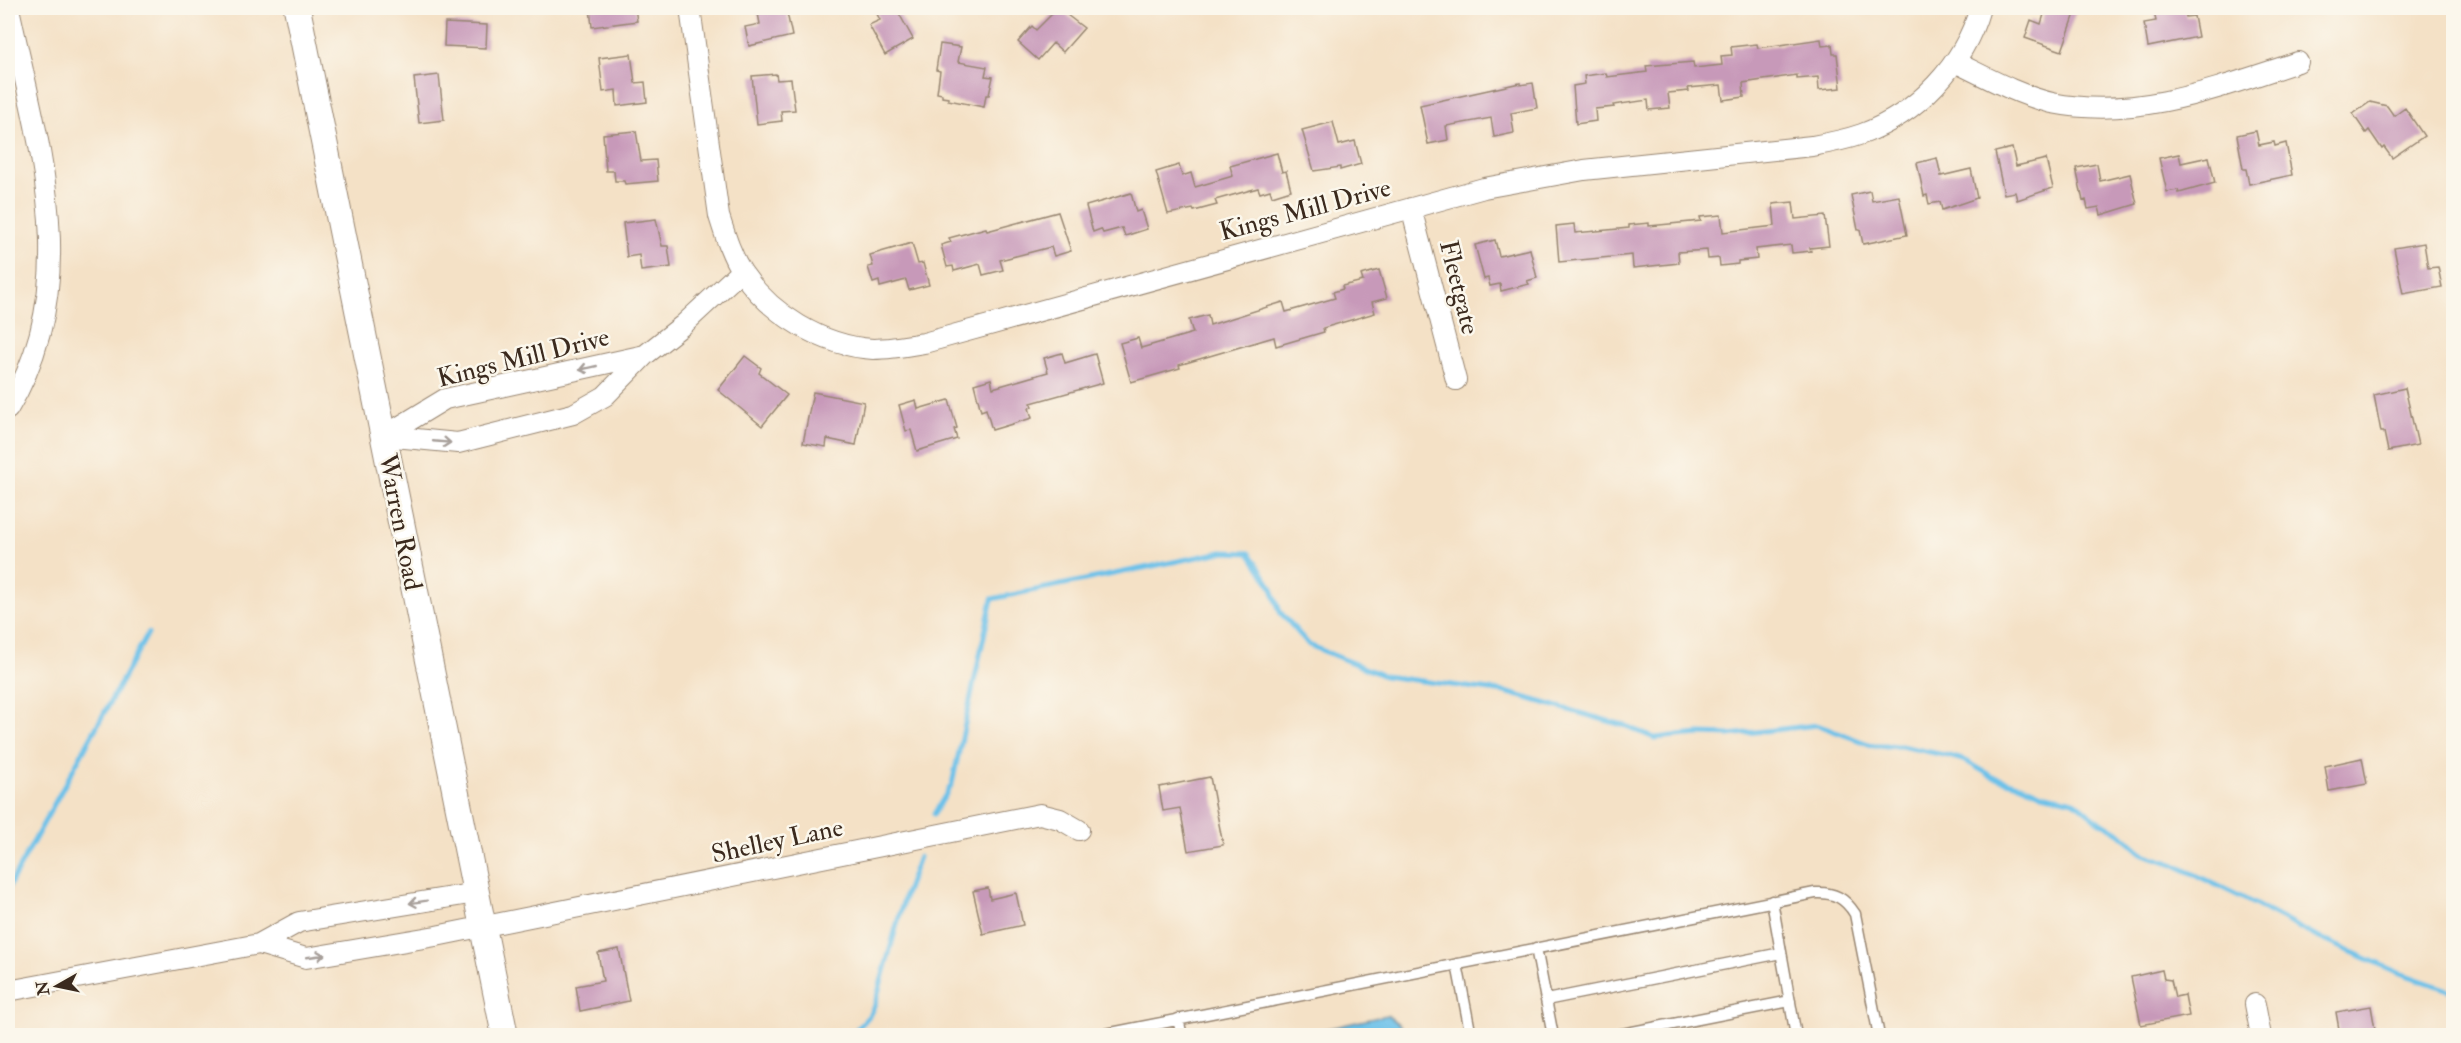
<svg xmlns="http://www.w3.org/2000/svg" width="2461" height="1043" font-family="'IM FELL Double Pica',serif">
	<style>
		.water { fill: #6cc1e9; stroke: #547684; stroke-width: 1.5 }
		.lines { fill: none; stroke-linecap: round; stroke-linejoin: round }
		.stream { stroke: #6cc1e9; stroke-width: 5 }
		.building { fill: #c799b9 }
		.service-casing { stroke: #988672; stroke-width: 13 }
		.minor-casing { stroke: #988672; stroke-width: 22 }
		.tertiary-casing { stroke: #988672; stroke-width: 28 }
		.service { stroke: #fff; stroke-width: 10 }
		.minor { stroke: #fff; stroke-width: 20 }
		.tertiary { stroke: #fff; stroke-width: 26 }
		.oneway { stroke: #a79f9a }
		.labels { text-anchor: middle; stroke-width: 5; stroke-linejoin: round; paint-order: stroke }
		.street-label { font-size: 26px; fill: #3b2a1e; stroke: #fbf7ec }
	</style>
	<rect width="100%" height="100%" fill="#fbf7ec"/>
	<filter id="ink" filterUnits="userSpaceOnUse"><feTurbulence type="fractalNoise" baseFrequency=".0167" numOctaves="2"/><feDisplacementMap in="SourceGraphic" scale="12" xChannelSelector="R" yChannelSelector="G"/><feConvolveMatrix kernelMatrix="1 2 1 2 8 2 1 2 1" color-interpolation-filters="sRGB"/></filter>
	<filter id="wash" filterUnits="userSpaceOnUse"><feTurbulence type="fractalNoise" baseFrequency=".008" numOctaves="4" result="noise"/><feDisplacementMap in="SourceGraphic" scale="24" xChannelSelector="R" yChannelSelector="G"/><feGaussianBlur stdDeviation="1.35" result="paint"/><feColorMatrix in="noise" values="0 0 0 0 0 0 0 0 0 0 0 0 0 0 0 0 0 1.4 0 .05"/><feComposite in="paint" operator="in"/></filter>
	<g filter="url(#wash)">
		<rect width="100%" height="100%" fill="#f4e1c6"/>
		<path class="water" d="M 1387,1015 L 1400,1025 L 1403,1035 L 1300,1035 Z"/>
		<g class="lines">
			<path class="stream" d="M 934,814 L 952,784 L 992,599 L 1222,552 L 1249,553 L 1271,586 L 1280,612 L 1309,645 L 1384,676 L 1505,692 L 1626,726 L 1654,738 L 1700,734 L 1729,735 L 1817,725 L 1874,746 L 1901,746 L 1949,756 L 1966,761 L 1993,777 L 2022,785 L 2042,794 L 2074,801 L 2096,819 L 2121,834 L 2143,854 L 2173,864 L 2237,895 L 2315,936 L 2397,972 L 2454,992
				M 8,888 L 148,633
				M 850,1036 L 869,1016 L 875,1004 L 905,895 L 919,857"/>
		</g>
		<g id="blocks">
			<path class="building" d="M 590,8 L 635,8 L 637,21 L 592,27 Z
				M 757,8 L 786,8 L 792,36 L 749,46 L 745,27 L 760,24 Z
				M 874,8 L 896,8 L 913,39 L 885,55 L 869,25 L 880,20 Z
				M 1058,8 L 1084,28 L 1063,52 L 1053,43 L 1038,60 L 1018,42 L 1032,26 L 1036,30 Z
				M 2046,8 L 2077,8 L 2062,51 L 2025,38 L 2031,20 L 2041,24 Z
				M 2153,8 L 2184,8 L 2186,17 L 2194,16 L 2198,37 L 2148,47 L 2144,23 L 2156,21 Z
				M 445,23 L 487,25 L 486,48 L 444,46 Z
				M 1821,39 L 1822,46 L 1832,45 L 1833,54 L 1837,54 L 1841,88 L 1819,90 L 1818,77 L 1797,79 L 1797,75 L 1743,83 L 1744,97 L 1723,100 L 1721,85 L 1688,88 L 1689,91 L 1668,93 L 1670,108 L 1649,110 L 1648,100 L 1613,105 L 1614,107 L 1595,109 L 1596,121 L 1576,124 L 1573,86 L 1585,84 L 1584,76 L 1606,73 L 1607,77 L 1647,72 L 1646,66 L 1693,62 L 1694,68 L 1722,65 L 1721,56 L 1732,55 L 1731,47 L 1757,44 L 1758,48 Z
				M 940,44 L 961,47 L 958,62 L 987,67 L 985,76 L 993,77 L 989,95 L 986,95 L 984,107 L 948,100 L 948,98 L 942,97 L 942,94 L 937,93 L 940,71 L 936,70 Z
				M 631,54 L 635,83 L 645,82 L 647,102 L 617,106 L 616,90 L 603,92 L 599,58 Z
				M 776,74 L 777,80 L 791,79 L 795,110 L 781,111 L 782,121 L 757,124 L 752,76 Z
				M 439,75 L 444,120 L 419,123 L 414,78 Z
				M 1520,83 L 1520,85 L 1533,83 L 1537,108 L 1511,113 L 1514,133 L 1494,137 L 1491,118 L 1446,126 L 1448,140 L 1428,144 L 1420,105 Z
				M 2370,102 L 2387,106 L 2394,116 L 2405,108 L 2424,136 L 2392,158 L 2384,147 L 2382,149 L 2369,130 L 2366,133 L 2353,114 Z
				M 1333,122 L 1339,145 L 1355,141 L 1361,164 L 1340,170 L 1340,167 L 1314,171 L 1302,130 Z
				M 636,131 L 641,161 L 656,160 L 658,181 L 625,184 L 624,181 L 615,181 L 614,171 L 606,171 L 603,134 Z
				M 2256,131 L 2259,145 L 2274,142 L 2275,146 L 2286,143 L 2292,175 L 2249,184 L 2246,169 L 2243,169 L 2237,135 Z
				M 2012,148 L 2016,166 L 2046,159 L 2053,188 L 2017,200 L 2015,192 L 2004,194 L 1995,152 Z
				M 1277,153 L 1282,172 L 1286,171 L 1291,190 L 1272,196 L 1270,190 L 1260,193 L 1258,188 L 1215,200 L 1217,205 L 1194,211 L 1193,209 L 1168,214 L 1156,172 L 1179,165 L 1182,176 L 1191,173 L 1195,187 L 1233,176 L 1230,166 Z
				M 2179,154 L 2181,163 L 2209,157 L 2215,183 L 2179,193 L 2178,190 L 2167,192 L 2159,158 Z
				M 1937,158 L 1941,176 L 1971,169 L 1977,198 L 1942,210 L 1940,202 L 1929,204 L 1927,195 L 1924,196 L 1917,163 Z
				M 2097,164 L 2100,181 L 2130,174 L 2137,204 L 2101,215 L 2099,207 L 2088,209 L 2086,200 L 2083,201 L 2076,168 Z
				M 1870,191 L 1872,201 L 1899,196 L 1907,235 L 1863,244 L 1860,230 L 1858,230 L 1851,195 Z
				M 1131,193 L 1136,212 L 1141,210 L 1147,229 L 1125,236 L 1122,228 L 1103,233 L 1101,229 L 1093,232 L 1086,206 Z
				M 1793,202 L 1795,219 L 1825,216 L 1829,246 L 1810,248 L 1811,251 L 1792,253 L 1791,245 L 1756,249 L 1757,259 L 1738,261 L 1738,264 L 1720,266 L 1719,258 L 1708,259 L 1707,250 L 1678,252 L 1679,263 L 1633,268 L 1632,255 L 1559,262 L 1556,226 L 1574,224 L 1575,233 L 1629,228 L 1629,225 L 1649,223 L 1649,226 L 1701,221 L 1700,217 L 1721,215 L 1723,232 L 1775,226 L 1773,204 Z
				M 1058,212 L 1071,251 L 1054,256 L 1051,247 L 1000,260 L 1003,270 L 983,275 L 980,264 L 954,271 L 953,266 L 947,267 L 941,245 L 951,242 L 949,238 L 986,228 L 987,231 Z
				M 656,219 L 662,246 L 668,246 L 671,267 L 641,271 L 639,255 L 627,257 L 623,223 Z
				M 1495,240 L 1499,256 L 1530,249 L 1537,278 L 1527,281 L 1529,284 L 1501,291 L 1500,284 L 1490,286 L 1488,278 L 1484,279 L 1475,245 Z
				M 912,243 L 918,264 L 923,263 L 929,285 L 909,290 L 906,280 L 880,287 L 879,281 L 873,283 L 868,267 L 873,266 L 870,255 Z
				M 2424,243 L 2428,268 L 2438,267 L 2442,287 L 2403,294 L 2394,248 Z
				M 1379,270 L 1387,298 L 1372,302 L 1375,313 L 1323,328 L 1324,332 L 1276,346 L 1274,337 L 1179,365 L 1180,368 L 1131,382 L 1120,343 L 1138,338 L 1141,348 L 1193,333 L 1189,320 L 1208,315 L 1210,325 L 1283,302 L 1286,312 L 1335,298 L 1333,292 L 1343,289 L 1342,286 L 1363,281 L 1361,275 Z
				M 1062,353 L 1065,363 L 1095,354 L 1103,383 L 1031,403 L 1032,407 L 1029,408 L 1032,418 L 992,430 L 986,409 L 981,411 L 974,384 L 991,379 L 993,388 L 1048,372 L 1044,358 Z
				M 745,356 L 761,368 L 759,373 L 787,395 L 762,426 L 718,390 Z
				M 2405,388 L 2418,445 L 2388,451 L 2384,432 L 2381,432 L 2374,395 Z
				M 813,392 L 864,402 L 856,445 L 827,439 L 826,447 L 803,443 Z
				M 916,400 L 918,409 L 949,400 L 957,428 L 954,429 L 957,439 L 917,451 L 911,430 L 906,431 L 899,405 Z
				M 2362,758 L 2367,784 L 2329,791 L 2325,766 Z
				M 1210,777 L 1223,845 L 1188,851 L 1180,808 L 1163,811 L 1159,787 Z
				M 988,888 L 990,899 L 1016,893 L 1023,925 L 983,934 L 973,891 Z
				M 619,949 L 629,1001 L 580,1011 L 576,986 L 603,981 L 598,953 Z
				M 2162,970 L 2164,979 L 2171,980 L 2175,997 L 2185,995 L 2189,1016 L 2141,1025 L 2131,977 Z
				M 2371,1006 L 2376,1035 L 2340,1035 L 2336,1012 Z"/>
		</g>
	</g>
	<g filter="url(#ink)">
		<use href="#blocks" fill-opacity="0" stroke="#988672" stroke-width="1.5"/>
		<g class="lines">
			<defs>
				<path id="service" d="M 1772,901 L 1796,1036
					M 1536,948 L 1553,1036
					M 1457,964 L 1471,1036
					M 1546,1000 L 1781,953
					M 1178,1019 L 1182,1036
					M 1096,1036 L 1815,893 C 1834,892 1845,898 1855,914 L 1879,1036
					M 1612,1036 L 1790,1001"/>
				<path id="minor" d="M 690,8 L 719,216 C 725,235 731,255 742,272 C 770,314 822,346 873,349 C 891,349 907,346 924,343 L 1484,188 L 1584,170 L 1812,146 C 1829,143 1845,140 1862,134 C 1917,114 1964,65 1980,8
					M 1955,62 C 1986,77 2018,95 2052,103 C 2137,120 2218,88 2298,62
					M 1411,208 L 1456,380
					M 8,409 C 86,281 37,142 9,8
					M 384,436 L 458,443 L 573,414 L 605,396 L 645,355 L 683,325 L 741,271
					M 384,436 L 445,399 L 645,355
					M 259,944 L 306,958 L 436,936 L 1040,814 L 1060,819 L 1079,830
					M 8,991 L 259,944 L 299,922 L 476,893
					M 2255,1004 L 2261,1036"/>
				<path id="tertiary" d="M 297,8 L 505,1036"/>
			</defs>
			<use href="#service" class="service-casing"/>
			<use href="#minor" class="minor-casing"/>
			<use href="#tertiary" class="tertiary-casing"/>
			<use href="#service" class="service"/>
			<use href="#minor" class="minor"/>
			<use href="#tertiary" class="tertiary"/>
		</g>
		<defs><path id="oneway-shaft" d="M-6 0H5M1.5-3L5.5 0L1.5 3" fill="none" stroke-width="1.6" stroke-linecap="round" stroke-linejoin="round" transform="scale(1.5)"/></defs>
		<g class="oneway">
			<use href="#oneway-shaft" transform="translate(588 368) rotate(167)"/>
			<use href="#oneway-shaft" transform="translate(442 442) rotate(5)"/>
			<use href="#oneway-shaft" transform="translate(418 902) rotate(171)"/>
			<use href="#oneway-shaft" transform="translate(316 956) rotate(-8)"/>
		</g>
	</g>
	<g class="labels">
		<g class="street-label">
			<text transform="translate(1305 209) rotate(-15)" y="9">Kings Mill Drive</text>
			<text transform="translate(1460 287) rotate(76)" y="9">Fleetgate</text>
			<text transform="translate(523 357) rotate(-14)" y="9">Kings Mill Drive</text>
			<text transform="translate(401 522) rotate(79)" y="9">Warren Road</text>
			<text transform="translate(777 840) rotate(-12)" y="9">Shelley Lane</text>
		</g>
	</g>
	<rect width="2461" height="1043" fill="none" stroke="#fbf7ec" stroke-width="30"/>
	<g transform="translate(57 986) rotate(261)" stroke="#fbf7ec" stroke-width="4.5" paint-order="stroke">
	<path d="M0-4.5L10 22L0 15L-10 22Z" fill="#3b2a1e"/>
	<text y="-9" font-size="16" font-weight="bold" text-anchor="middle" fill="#3b2a1e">N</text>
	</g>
</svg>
